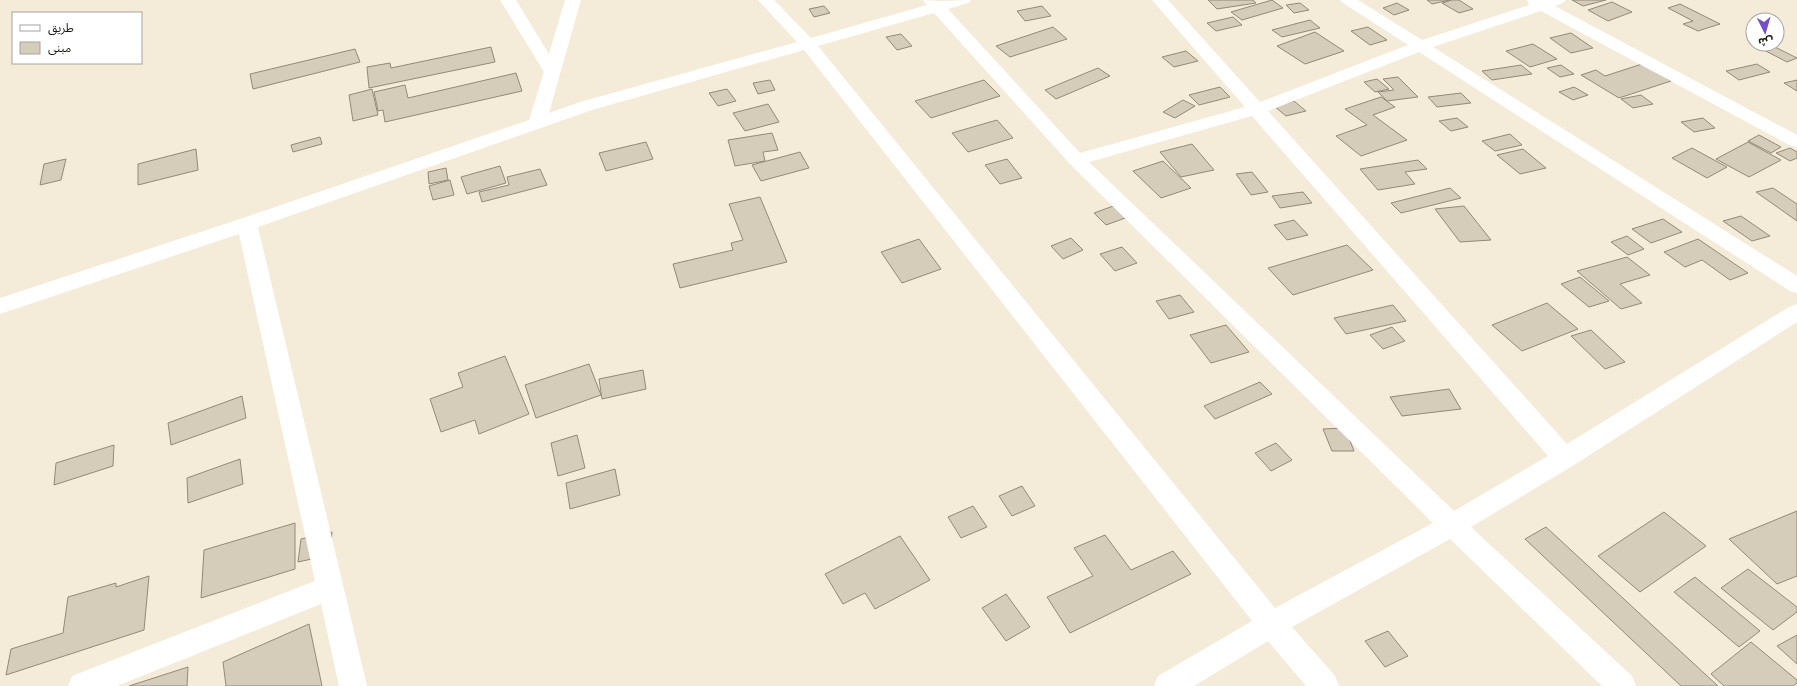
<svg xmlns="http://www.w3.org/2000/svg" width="1797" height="686" font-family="Karla,'Noto Sans Arabic',sans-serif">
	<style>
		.building { fill: #d5ccba; stroke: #928a79 }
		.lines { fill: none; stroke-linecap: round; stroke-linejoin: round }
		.minor { fill: #fff; fill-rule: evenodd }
	</style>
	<rect width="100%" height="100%" fill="#f5ebd9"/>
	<path class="building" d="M 1208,0 L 1253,0 L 1256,3 L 1217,9 Z
		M 1272,0 L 1283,8 L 1242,20 L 1231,12 Z
		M 1427,0 L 1450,0 L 1432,4 Z
		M 1452,0 L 1459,0 L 1473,9 L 1459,13 L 1442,3 Z
		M 1572,0 L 1606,0 L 1583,6 Z
		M 1612,2 L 1632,12 L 1608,21 L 1588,10 Z
		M 1300,3 L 1309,10 L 1294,13 L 1286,5 Z
		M 1397,3 L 1409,10 L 1394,15 L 1383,8 Z
		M 1680,4 L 1720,24 L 1698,31 L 1683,24 L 1693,21 L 1668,8 Z
		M 824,6 L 830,13 L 814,17 L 809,9 Z
		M 1042,6 L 1051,16 L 1025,21 L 1017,11 Z
		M 1233,17 L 1242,25 L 1216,31 L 1207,23 Z
		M 1310,20 L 1320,28 L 1282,37 L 1272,30 Z
		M 1053,27 L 1067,39 L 1010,57 L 996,46 Z
		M 1368,27 L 1387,40 L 1370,45 L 1351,31 Z
		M 1315,32 L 1344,51 L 1305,64 L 1277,46 Z
		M 1571,33 L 1593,48 L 1571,53 L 1550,38 Z
		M 901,34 L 912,46 L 897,50 L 886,37 Z
		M 1533,44 L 1557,59 L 1530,67 L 1506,51 Z
		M 1769,44 L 1797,58 L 1787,62 L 1758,47 Z
		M 491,47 L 495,62 L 369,88 L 367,67 L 390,63 L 391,68 Z
		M 355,49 L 360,62 L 253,89 L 250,74 Z
		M 1186,51 L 1198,61 L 1174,67 L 1162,57 Z
		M 1642,64 L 1671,81 L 1619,98 L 1581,75 L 1596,70 L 1605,76 Z
		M 1757,64 L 1770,72 L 1739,80 L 1726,71 Z
		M 1521,65 L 1532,74 L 1492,80 L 1482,71 Z
		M 1561,65 L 1574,74 L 1560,77 L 1547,68 Z
		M 1098,68 L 1110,76 L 1056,99 L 1045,90 Z
		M 516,73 L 522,91 L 385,122 L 383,110 L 378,111 L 374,92 L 405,85 L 408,98 Z
		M 1398,77 L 1418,97 L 1387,101 L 1378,92 L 1394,90 L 1383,79 Z
		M 1377,79 L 1389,89 L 1375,92 L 1364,82 Z
		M 770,80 L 775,90 L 758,94 L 753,83 Z
		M 984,80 L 1000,96 L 931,118 L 915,101 Z
		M 1797,80 L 1797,91 L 1784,83 Z
		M 1220,87 L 1230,97 L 1199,105 L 1189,95 Z
		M 1574,87 L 1588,95 L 1573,100 L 1559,92 Z
		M 372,89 L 378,115 L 353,121 L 349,95 Z
		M 727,89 L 736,101 L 718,106 L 709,93 Z
		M 1461,93 L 1471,103 L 1437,107 L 1428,97 Z
		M 1641,95 L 1653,104 L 1633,108 L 1621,99 Z
		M 1381,97 L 1395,107 L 1373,115 L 1407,140 L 1361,156 L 1336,136 L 1367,125 L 1345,109 Z
		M 1183,100 L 1195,106 L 1175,118 L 1163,112 Z
		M 1294,101 L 1306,111 L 1286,116 L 1274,106 Z
		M 768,104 L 779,122 L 745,131 L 733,113 Z
		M 1457,118 L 1468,127 L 1451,131 L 1439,121 Z
		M 1703,118 L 1715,128 L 1694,132 L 1681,122 Z
		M 997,120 L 1013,138 L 968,152 L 952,133 Z
		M 772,133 L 778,150 L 763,152 L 765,161 L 735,166 L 728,140 Z
		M 1510,134 L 1522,145 L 1495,151 L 1482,141 Z
		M 1759,135 L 1781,147 L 1771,153 L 1748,141 Z
		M 320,137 L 322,144 L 293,152 L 291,145 Z
		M 646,142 L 653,159 L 606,171 L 599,153 Z
		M 1748,142 L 1781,160 L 1749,177 L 1716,159 Z
		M 1192,144 L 1214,170 L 1181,177 L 1160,152 Z
		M 1692,148 L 1727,167 L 1707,178 L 1672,158 Z
		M 1790,148 L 1797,152 L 1797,158 L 1790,161 L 1776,153 Z
		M 196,149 L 198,170 L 138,185 L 138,164 Z
		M 1523,149 L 1546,168 L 1520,174 L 1497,155 Z
		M 800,152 L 809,168 L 761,181 L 752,165 Z
		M 66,159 L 61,180 L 40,185 L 44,164 Z
		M 1007,159 L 1022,178 L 1000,184 L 985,165 Z
		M 1418,160 L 1427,169 L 1405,172 L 1415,184 L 1378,190 L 1360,169 Z
		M 1163,161 L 1191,188 L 1161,198 L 1133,171 Z
		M 500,166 L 506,183 L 467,194 L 461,177 Z
		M 446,168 L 448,180 L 429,184 L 428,172 Z
		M 540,169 L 547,185 L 482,202 L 479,192 L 509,185 L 507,177 Z
		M 1252,172 L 1268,192 L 1251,195 L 1236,174 Z
		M 450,180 L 454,195 L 433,200 L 429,186 Z
		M 1450,188 L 1461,198 L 1401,213 L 1391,203 Z
		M 1773,188 L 1797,204 L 1797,221 L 1756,192 Z
		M 1303,192 L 1312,203 L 1280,208 L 1272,196 Z
		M 760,197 L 787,262 L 680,288 L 673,264 L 733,250 L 731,243 L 743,240 L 729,204 Z
		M 1116,205 L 1128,217 L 1106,225 L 1094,213 Z
		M 1464,206 L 1491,240 L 1460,242 L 1435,209 Z
		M 1741,216 L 1770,236 L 1752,241 L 1723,221 Z
		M 1663,219 L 1682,232 L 1651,243 L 1632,229 Z
		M 1294,220 L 1308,235 L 1287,240 L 1274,225 Z
		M 1627,236 L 1644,249 L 1628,255 L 1611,242 Z
		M 1071,238 L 1083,250 L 1063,259 L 1051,246 Z
		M 919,239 L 941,269 L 902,283 L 881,252 Z
		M 1698,239 L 1748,273 L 1730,280 L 1702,260 L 1685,267 L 1664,252 Z
		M 1347,245 L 1373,270 L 1293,295 L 1268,268 Z
		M 1122,247 L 1137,263 L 1115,271 L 1100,254 Z
		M 1627,257 L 1650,275 L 1620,284 L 1642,303 L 1621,309 L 1577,271 Z
		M 1580,277 L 1609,301 L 1589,307 L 1561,284 Z
		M 1180,295 L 1194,312 L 1169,319 L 1156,301 Z
		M 1547,303 L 1578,329 L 1522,351 L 1492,325 Z
		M 1393,305 L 1406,321 L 1346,334 L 1334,318 Z
		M 1226,325 L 1249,352 L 1211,363 L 1190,335 Z
		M 1392,327 L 1405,341 L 1383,349 L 1370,335 Z
		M 1591,330 L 1625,362 L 1605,369 L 1571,336 Z
		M 505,356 L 529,414 L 479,434 L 475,420 L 441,432 L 430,399 L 463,387 L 458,373 Z
		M 589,364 L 601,395 L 536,418 L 525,385 Z
		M 643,370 L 646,389 L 602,399 L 599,379 Z
		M 1260,382 L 1272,394 L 1215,419 L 1204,406 Z
		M 1449,389 L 1461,409 L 1402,416 L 1390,397 Z
		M 242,396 L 246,418 L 171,445 L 168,423 Z
		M 1345,428 L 1354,451 L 1332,451 L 1323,429 Z
		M 577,435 L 585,468 L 558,476 L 551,443 Z
		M 1276,443 L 1292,460 L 1271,471 L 1255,453 Z
		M 114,445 L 113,466 L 54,485 L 56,463 Z
		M 240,459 L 243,484 L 188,503 L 187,478 Z
		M 615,469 L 620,495 L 570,509 L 566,483 Z
		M 1022,486 L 1035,506 L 1012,516 L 999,496 Z
		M 973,506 L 987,527 L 961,538 L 948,517 Z
		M 1797,511 L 1797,576 L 1777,584 L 1729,539 Z
		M 1664,512 L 1706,546 L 1640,592 L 1598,556 Z
		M 295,523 L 295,569 L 201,598 L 204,550 Z
		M 1546,527 L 1718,686 L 1681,686 L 1525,539 Z
		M 332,532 L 330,555 L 298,562 L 301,539 Z
		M 1105,535 L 1131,570 L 1173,551 L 1191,574 L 1070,633 L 1047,597 L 1093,576 L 1074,548 Z
		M 900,536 L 930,580 L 875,609 L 865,593 L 843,604 L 825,574 Z
		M 1748,569 L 1797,607 L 1797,612 L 1773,630 L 1721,588 Z
		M 149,576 L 144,630 L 6,675 L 11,649 L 63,633 L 68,597 L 116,583 L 116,587 Z
		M 1695,577 L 1760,631 L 1739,647 L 1674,592 Z
		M 1006,594 L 1030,627 L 1006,641 L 982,608 Z
		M 309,624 L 322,686 L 226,686 L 223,662 Z
		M 1388,631 L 1408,656 L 1385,667 L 1365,641 Z
		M 1797,635 L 1797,664 L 1777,646 Z
		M 1751,642 L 1797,680 L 1797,683 L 1793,686 L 1724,686 L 1711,674 Z
		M 188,667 L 187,686 L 129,686 Z"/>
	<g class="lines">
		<path class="minor" d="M 500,0 L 516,0 L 549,54 L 565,0 L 581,0 L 549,113 L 580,102 L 797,42 L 758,0 L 774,0 L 811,38 L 927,5 L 923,0 L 941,1 L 971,0 L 968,3 L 948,9 L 1080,153 L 1245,107 L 1152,0 L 1168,0 L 1260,102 L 1408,45 L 1343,3 L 1340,0 L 1358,0 L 1422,40 L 1529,5 L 1527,0 L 1566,0 L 1563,3 L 1555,6 L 1797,135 L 1797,147 L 1791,146 L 1541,11 L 1433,47 L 1797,276 L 1797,293 L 1790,291 L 1419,52 L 1268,111 L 1567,444 L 1789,307 L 1797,304 L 1797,322 L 1574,465 L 1471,527 L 1632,676 L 1636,686 L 1602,686 L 1450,539 L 1292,627 L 1335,676 L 1339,686 L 1306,686 L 1268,641 L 1194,686 L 1154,686 L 1158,676 L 1252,621 L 804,50 L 592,110 L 258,227 L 367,686 L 339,686 L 321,604 L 117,686 L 68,686 L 72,676 L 315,581 L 239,234 L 0,314 L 0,298 L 240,219 L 529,120 L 544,72 ZM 934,13 L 1070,164 L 1433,523 L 1275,608 L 818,46 ZM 1252,116 L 1548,456 L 1454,511 L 1089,162 Z"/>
	</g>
	<rect x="12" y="12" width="130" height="52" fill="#ffffff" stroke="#a5a4a1"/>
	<rect x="20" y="25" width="20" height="6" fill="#ffffff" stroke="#a5a4a1"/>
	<text x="48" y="32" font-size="12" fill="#1e1b15">طريق</text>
	<rect x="20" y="42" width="20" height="12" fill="#d5ccba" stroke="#a5a4a1"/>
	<text x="48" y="52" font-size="12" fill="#1e1b15">مبنى</text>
	<g transform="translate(1765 32) rotate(175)"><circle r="19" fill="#ffffff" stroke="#a5a4a1"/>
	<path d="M0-3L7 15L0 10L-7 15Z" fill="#764fc8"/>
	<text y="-6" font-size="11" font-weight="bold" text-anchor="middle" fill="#1e1b15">ش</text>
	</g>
</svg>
